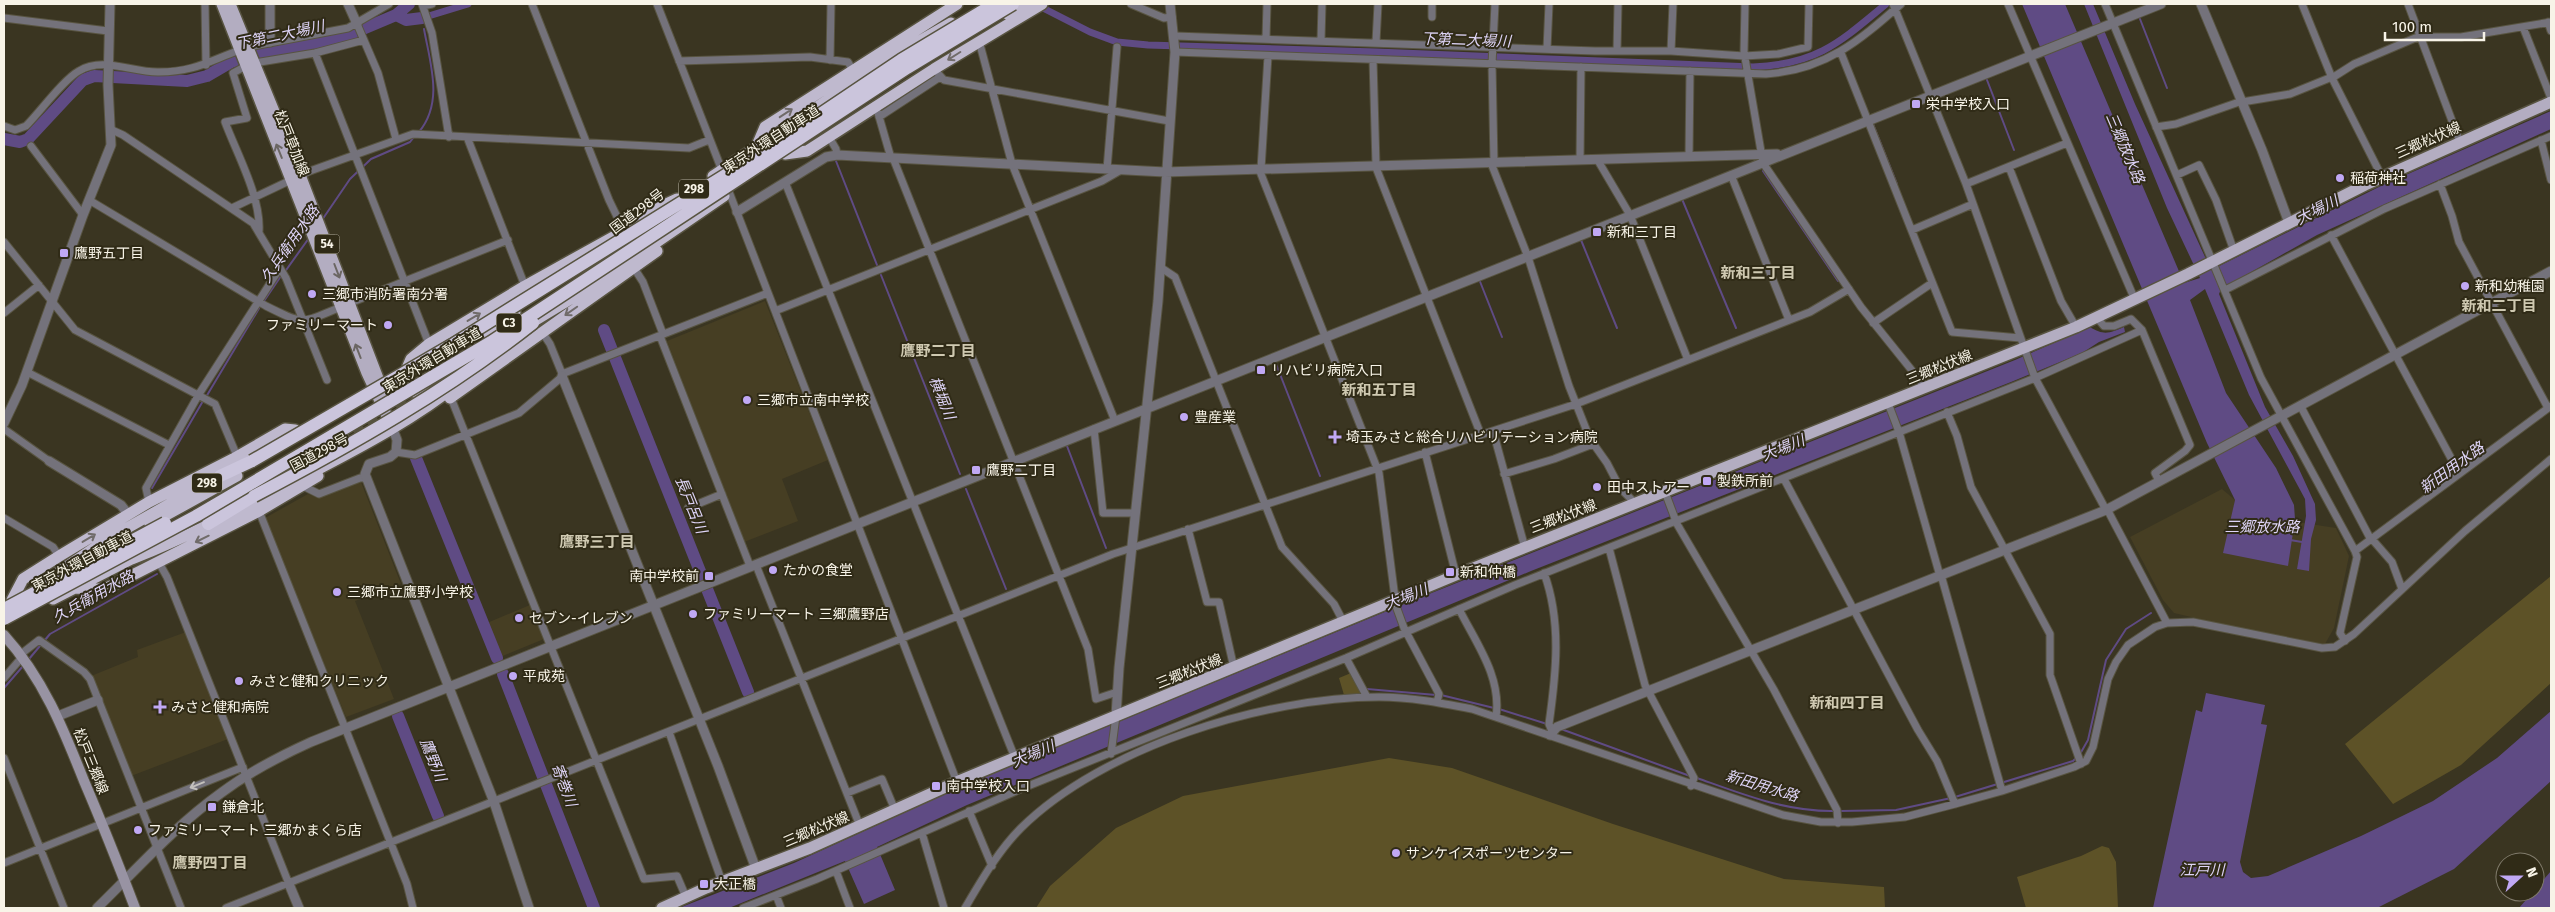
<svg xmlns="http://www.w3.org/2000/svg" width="2555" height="912" font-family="'Fira Sans','Noto Sans JP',sans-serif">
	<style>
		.built { fill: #463e23 }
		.green { fill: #5d5227 }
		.water { fill: #5f4b84 }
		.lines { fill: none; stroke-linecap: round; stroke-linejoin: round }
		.stream { stroke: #5f4b84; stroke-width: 2 }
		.canal { stroke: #5f4b84; stroke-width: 7 }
		.river { stroke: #5f4b84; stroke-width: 12 }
		.trunk-tunnel { stroke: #56523f; stroke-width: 11; stroke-dasharray: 11 5.5; stroke-linecap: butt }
		.minor-casing { stroke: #585441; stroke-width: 9 }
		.tertiary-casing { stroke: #585441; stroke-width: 11 }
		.secondary-casing { stroke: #585441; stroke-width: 12 }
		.primary-casing { stroke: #585441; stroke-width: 14 }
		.trunk-casing { stroke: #585441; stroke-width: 14 }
		.motorway-casing { stroke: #585441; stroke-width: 15 }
		.minor { stroke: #74727b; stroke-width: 7 }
		.tertiary { stroke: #74727b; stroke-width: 9 }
		.secondary { stroke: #9893a3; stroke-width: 10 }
		.primary { stroke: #b3adc1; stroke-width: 11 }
		.trunk { stroke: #bfb9ce; stroke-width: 11 }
		.motorway { stroke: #cbc5dc; stroke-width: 12 }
		.motorway-bridge-casing { stroke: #585441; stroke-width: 15; stroke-linecap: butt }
		.motorway-bridge { stroke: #cbc5dc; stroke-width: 12 }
		.oneway { stroke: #706b69 }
		.oneway2 { stroke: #6b6663 }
		.oneway3 { stroke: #c3c0bc }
		.poi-dot { fill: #c0a8f4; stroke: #302b17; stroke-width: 2 }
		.labels { text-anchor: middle; stroke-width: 4; stroke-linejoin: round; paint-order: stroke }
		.shield { fill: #302b17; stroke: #bcb8a9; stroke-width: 1 }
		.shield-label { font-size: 12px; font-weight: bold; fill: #f8f4e8 }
		.poi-label { font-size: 14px; fill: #f8f4e8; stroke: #302b17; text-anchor: start }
		.street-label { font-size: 14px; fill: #f8f4e8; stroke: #302b17 }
		.water-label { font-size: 15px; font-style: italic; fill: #ded4f7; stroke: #302b17 }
		.neighbourhood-label { font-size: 15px; font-weight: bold; fill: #cfc9b1; stroke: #302b17 }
	</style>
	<rect width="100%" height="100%" fill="#3a3521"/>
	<path class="built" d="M 765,301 L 828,460 L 782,479 L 798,521 L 744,542 L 667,341 Z
		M 361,482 L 401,584 L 355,601 L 394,699 L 346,717 L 265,518 L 308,494 L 318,498 Z
		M 2222,489 L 2235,500 L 2233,512 L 2336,528 L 2349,556 L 2334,628 L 2325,644 L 2247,630 L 2174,613 L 2163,600 L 2130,537 Z
		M 530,605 L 544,639 L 500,657 L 487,623 Z
		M 186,632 L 228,739 L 131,776 L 91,676 L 138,657 L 137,650 Z"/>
	<path class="green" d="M 2551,576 L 2551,683 L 2461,765 L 2393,804 L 2345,744 Z
		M 1351,673 L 1363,695 L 1344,695 L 1339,678 Z
		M 1389,758 L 1452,768 L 1613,824 L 1784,879 L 1884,887 L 1885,908 L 1036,908 L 1050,886 L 1116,828 L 1183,796 Z
		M 2102,846 L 2109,848 L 2116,862 L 2118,908 L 2026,908 L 2017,877 L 2081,856 Z"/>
	<path class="water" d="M 2022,4 L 2065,4 L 2184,283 L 2200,278 L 2167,208 L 2084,4 L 2093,4 L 2135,104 L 2211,270 L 2383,185 L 2551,111 L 2551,129 L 2317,235 L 2221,289 L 2219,294 L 2265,407 L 2293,456 L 2315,504 L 2316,520 L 2311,539 L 2309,571 L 2297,569 L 2306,516 L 2305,499 L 2249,395 L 2205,289 L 2190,300 L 2226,393 L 2276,468 L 2294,505 L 2295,519 L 2288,566 L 2223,553 L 2235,500 L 2207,443 Z
		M 2090,327 C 2104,336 2110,333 2124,327 L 2125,332 L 2099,342 L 2082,353 L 2011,382 L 1531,571 L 967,805 L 877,847 L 895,890 L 864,904 L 845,861 L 729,908 L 679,908 L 794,863 L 958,788 L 1404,604 L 2015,360 Z
		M 2206,693 L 2265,705 L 2261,724 L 2267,725 L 2240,862 L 2243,872 L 2251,878 L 2268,876 L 2361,836 L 2433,801 L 2497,758 L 2551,711 L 2551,781 L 2454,869 L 2377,908 L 2153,908 L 2196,710 L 2202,712 Z
		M 2551,871 L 2551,908 L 2519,908 Z"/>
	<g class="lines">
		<path class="stream" d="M 2140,19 L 2167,88
			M 1987,80 L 2014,150
			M 1873,124 L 1897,184
			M 419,132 C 444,102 430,63 424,29
			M 836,161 L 877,265
			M 1763,171 L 1838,281
			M 1682,199 L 1736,328
			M 322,220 L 350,179 L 371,159 L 410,142 L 414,137
			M 1581,240 L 1617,328
			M 284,273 L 309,238
			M 881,275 L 960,474
			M 1479,279 L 1502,337
			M 264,301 L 281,276
			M 1276,364 L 1320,476
			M 206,397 L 261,305
			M 1067,446 L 1106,548
			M 152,488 L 203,401
			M 966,489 L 1006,589
			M 2290,540 L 2302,542
			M 29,659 L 50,634 L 157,574
			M 4,688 L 23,666
			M 1367,689 L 1436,695
			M 1441,695 L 1494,708
			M 1499,709 L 1547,724
			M 1561,729 L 1690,776
			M 2080,754 L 2088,740 L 2106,660 L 2126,629 L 2151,613
			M 1697,778 C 1742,794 1786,812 1835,811
			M 1955,797 L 2073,761 L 2077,757
			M 1840,811 L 1896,810 L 1951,798"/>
		<path class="canal" d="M 1037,5 L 1090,32 L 1117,42 L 1148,45 L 1376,52 L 1753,67 C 1817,64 1839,43 1886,4
			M 422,18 L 468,4"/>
		<path class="river" d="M 396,15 L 406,20 L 422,18
			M 4,139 L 20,142 L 28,139 L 83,80 L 94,76 L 187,81 L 207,76 L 231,62 L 259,54 L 339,39 L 396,15 L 409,4
			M 604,330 L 748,692
			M 416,458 L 497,658
			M 503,674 L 594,908
			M 398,716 L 438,816"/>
		<path class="trunk-tunnel" d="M 268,482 L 417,394"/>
		<defs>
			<path id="minor" d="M 205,4 L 206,65
				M 422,4 L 432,33 L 449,137
				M 532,4 L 609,200 L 624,231
				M 657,4 L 723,173
				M 1131,4 L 1164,18 L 1172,17
				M 1745,4 L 1744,52 L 1763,163 L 1861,307 L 1926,388
				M 1893,4 L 1966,184 L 2035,378 L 2106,510
				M 2008,4 L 2135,300
				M 2105,4 L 2261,378 L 2355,551 L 2357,557 L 2340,633 L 2345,641
				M 2302,4 L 2332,78 L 2382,177
				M 2408,4 L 2460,142
				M 423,6 L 432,4
				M 1432,17 L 1432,4
				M 4,18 L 108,31
				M 2548,22 L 2551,31
				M 357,24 L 378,73 L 396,139
				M 2523,27 L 2551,98
				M 1175,36 L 1595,51 L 1671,51 L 1744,56 L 1778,54 L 1808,47 L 1809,4
				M 2421,37 L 2461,37 L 2551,22
				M 1266,38 L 1267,4
				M 1321,40 L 1322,4
				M 979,41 L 1012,164 L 1115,421
				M 1376,42 L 1378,4
				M 248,47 L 348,28 L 389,4
				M 1547,49 L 1549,4
				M 1617,51 L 1618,4
				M 1671,51 L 1673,4
				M 1175,52 L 1766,74 C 1825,70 1859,41 1901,4
				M 315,53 L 429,344
				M 1841,53 L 1952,332 L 2020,338
				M 830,60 L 831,4
				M 1373,60 L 1376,165
				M 679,61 L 810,57 L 848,62 L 852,69
				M 254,63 L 315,53 L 364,40
				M 246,66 L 233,73 L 247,118 L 225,122 C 237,154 261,197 259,231
				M 934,69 L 944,80 L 1169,121
				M 2332,78 L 2354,64 L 2420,36
				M 2242,102 L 2290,94 L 2332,77
				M 878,113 L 891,158
				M 879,117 L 940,77
				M 4,126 L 15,130 L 26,126 C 40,112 63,80 79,71 C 103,56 133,73 159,72 C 194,72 209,61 240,50
				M 2156,127 L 2176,124 L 2242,101
				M 112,130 L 123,135 L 253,223 L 286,278 L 327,380
				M 467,137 L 525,286
				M 829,137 L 836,149 L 837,155
				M 2541,140 L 2551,180
				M 31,146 L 83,215
				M 1689,156 L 1690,71
				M 893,158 L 1088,649 L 1096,699 L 1117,692
				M 1597,159 L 1630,215 L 1688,360
				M 1580,160 L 1581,67
				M 1491,163 L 1528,257 L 1569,386 L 1590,439 L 1607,463 L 1620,488 L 1631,499 L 1634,505
				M 1494,163 L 1492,64 L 1495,4
				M 1375,165 L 1481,435
				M 2009,167 L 2061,301 L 2076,327
				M 1107,169 L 1117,47
				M 1259,169 L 1379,473 L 1396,606 L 1404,628 L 1439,694 L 1437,702
				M 1261,169 L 1268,56
				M 1731,175 L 1789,320
				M 2177,175 L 2199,165 L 2216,200 L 2234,251
				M 785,182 L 1015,758
				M 726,184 L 957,782
				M 1966,184 L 2067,143
				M 2440,184 L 2452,216 L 2459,242 L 2548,408
				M 89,200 L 266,306 C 306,326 301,323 341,307
				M 232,208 L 310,171 L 413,134 L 689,148 L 709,140
				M 1912,230 L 1973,204
				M 2331,235 L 2459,473
				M 4,242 L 75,330 L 215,404 L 237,456
				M 1160,267 L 1175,277 L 1282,547 L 1334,604 L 1344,623
				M 634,268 L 643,282 L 663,334
				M 2225,290 L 2384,209 L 2551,136
				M 350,303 L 508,240
				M 775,311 L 1102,181 L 1121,170
				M 4,313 L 39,285
				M 2097,318 L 2104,326 L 2114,326 L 2131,319 L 2142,330 L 2190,445 L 2185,451 L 2155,473 L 2159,481
				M 1873,323 L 1932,283
				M 660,336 L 750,566
				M 27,372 L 169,445
				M 562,374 L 768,293
				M 451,398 L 644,879 L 677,876 L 686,897
				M 1888,403 L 1899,432 L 1940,576
				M 2300,405 L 2370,538
				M 1947,412 L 1957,436 L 1971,487 L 2050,634 L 2050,675 L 2081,764
				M 4,429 L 49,461
				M 1094,429 L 1103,513 L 1135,513
				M 1493,431 L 1525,548
				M 396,452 L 415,455 L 519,413 L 563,376 L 550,344 L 542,332
				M 1425,452 L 1456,575
				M 1504,474 L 1554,459 L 1593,444
				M 1784,479 L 1918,730 L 1937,761 L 1955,804
				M 303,486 L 319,494 L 360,478 L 366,478
				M 1665,492 L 1677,524 L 1774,690 L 1837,810 L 1838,823
				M 149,502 L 146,488 L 199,394 L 280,268
				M 688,508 L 722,494
				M 2107,509 L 2167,623
				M 259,511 L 407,884 L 413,908
				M 4,518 L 53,547 L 59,556
				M 1188,529 L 1207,602 L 1219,602 L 1234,668
				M 2371,538 L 2392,562 L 2402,589
				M 1609,548 L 1645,685 L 1694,778 L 1691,786
				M 2355,551 L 2551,406
				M 158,561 L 167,577 L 289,884
				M 756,565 L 860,826
				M 1544,573 C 1562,622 1556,674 1549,724 L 1552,731
				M 1941,575 L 2002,791
				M 1459,609 C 1476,643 1502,677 1496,717
				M 21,654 L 39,640 L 84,672 L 90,679 L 181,908
				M 1346,658 L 1367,697
				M 4,678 L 23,656
				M 669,732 L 722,882
				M 1111,754 L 1116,716
				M 4,758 L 64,908
				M 847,793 L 882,779 L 895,810
				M 969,811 L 992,866
				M 922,833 L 944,908
				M 4,863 L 243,767
				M 836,871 L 850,908
				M 776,895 L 781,908
				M 226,908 L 1113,554 L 1576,404 L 1810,312 L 1849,289
				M 743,908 L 817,879 L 1023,788 L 1346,658 L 1515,585 L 2035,378 L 2142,330
				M 965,908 C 981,881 998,851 1021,828 C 1103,747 1265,697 1379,697 C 1410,697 1441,703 1472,709 L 1783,815 L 1821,822 L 1852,822 L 1905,817 L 1955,804 L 2002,791 L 2074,767 L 2086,761 L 2093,747 L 2108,679 L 2116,662 L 2128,645 L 2155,627 L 2167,623 L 2193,622 L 2322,648 L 2335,647 L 2354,634 L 2465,531 L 2551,459"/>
			<path id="tertiary" d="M 348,4 L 357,24
				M 2201,4 L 2262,150 L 2289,223
				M 270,42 L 270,4
				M 737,212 L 826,157 L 837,155 L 1165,172 L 1777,154
				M 562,376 L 718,766 L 756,869
				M 4,423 L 22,385 L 83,215 L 111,145 L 108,85 L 110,4
				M 392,427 L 397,440 L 396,452 L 390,457 L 369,464 L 365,474 L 494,802 L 529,908
				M 49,461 L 121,505 L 128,514
				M 58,716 L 98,700
				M 1116,716 L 1119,668 L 1158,301 L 1175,52 L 1170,4
				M 1550,735 L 1557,727 L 2106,510 L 2551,271
				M 289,884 L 299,908
				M 97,908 C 137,869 175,826 221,793 C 249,772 280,756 311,742 L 2161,4"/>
			<path id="secondary" d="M 4,635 C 43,678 63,728 84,781 C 102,823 119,866 135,908"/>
			<path id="primary" d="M 222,4 L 367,373 L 392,427
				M 230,4 L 300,175 L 384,394
				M 662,908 L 706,888 L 810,848 L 961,780 L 1456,575 L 2076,327 L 2188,274 L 2365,185 L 2551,102"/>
			<path id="trunk" d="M 1007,14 L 1024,4
				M 756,148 L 765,127 L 957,4
				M 785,154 L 807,151 L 934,69 L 1042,4
				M 713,176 L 897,54 L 951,23
				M 524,327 L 600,281 L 724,196
				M 477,336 L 515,313
				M 408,366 L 411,359 L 429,344 L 525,286 L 624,231 L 662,206 L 677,199
				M 417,394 L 451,372
				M 450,398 L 657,251
				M 150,524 L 237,476
				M 132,559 C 192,535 249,505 307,475 C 361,447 416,418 463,380
				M 41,584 L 106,540 L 226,472
				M 76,588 L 105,589 L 259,511 L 318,476
				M 53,599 L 137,556
				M 12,600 L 23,579 L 61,555 L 149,502 L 233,459 L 285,429 L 295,430"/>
			<path id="motorway" d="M 220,476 L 252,461
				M 208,524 L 254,496"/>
		</defs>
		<use href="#minor" class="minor-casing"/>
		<use href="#tertiary" class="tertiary-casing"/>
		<use href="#secondary" class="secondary-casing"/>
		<use href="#primary" class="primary-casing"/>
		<use href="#trunk" class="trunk-casing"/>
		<use href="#motorway" class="motorway-casing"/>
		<use href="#minor" class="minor"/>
		<use href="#tertiary" class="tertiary"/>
		<use href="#secondary" class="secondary"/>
		<use href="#primary" class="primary"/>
		<use href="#trunk" class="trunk"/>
		<use href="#motorway" class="motorway"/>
		<defs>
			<path id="motorway-bridge" d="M 722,180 L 901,60 L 994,4
				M 252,461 L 452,345 L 727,174
				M 254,496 C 351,445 447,391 533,323
				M 4,609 L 165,523
				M 4,619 L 196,516 L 491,342 L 907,68 L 1013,4"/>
		</defs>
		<use href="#motorway-bridge" class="motorway-bridge-casing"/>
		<use href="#motorway-bridge" class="motorway-bridge"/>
	</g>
	<defs><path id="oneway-shaft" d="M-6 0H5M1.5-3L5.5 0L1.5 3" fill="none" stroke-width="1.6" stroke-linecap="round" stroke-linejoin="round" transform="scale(1.25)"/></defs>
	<g class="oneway">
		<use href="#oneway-shaft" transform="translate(954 56) rotate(148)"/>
		<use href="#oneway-shaft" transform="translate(786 113) rotate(-33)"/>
		<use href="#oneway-shaft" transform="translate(571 311) rotate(145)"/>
		<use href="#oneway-shaft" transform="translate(474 317) rotate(-31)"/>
		<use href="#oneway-shaft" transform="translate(89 538) rotate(-31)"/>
		<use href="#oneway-shaft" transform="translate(202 539) rotate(154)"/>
	</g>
	<g class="oneway2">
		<use href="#oneway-shaft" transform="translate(279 151) rotate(-112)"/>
		<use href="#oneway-shaft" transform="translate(337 271) rotate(69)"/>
		<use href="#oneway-shaft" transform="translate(358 351) rotate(-111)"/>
	</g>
	<use class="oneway3" href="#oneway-shaft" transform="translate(197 785) rotate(158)"/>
	<g class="poi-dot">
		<rect x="1911" y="99" width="10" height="10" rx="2.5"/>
		<circle cx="2340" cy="178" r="5"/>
		<rect x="1592" y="227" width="10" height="10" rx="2.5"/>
		<rect x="59" y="248" width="10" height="10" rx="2.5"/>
		<circle cx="2465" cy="286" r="5"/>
		<circle cx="312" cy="294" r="5"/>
		<circle cx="388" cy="325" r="5"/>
		<rect x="1256" y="365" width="10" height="10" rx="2.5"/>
		<circle cx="747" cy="400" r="5"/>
		<circle cx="1184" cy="417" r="5"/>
		<path d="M1332.5 429.5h5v5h5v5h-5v5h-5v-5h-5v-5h5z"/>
		<rect x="971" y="465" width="10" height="10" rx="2.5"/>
		<rect x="1702" y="476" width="10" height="10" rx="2.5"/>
		<circle cx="1597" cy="487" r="5"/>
		<circle cx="773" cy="570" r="5"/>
		<rect x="1445" y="567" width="10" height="10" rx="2.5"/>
		<rect x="704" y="571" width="10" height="10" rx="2.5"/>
		<circle cx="337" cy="592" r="5"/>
		<circle cx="693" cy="614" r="5"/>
		<circle cx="519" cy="618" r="5"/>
		<circle cx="513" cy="676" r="5"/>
		<circle cx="239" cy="681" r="5"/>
		<path d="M157.5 699.5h5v5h5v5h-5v5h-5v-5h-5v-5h5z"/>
		<rect x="931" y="781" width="10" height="10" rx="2.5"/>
		<rect x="207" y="802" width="10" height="10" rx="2.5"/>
		<circle cx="138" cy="830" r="5"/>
		<circle cx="1396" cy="853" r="5"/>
		<rect x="699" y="879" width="10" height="10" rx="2.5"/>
	</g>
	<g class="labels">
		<g class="shield">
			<rect x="679" y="179.5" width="30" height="19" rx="4"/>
			<rect x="314.5" y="234.5" width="25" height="19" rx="4"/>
			<rect x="496.5" y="313.5" width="25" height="19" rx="4"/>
			<rect x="192" y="473.5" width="30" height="19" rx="4"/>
		</g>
		<g class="shield-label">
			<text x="694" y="193">298</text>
			<text x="327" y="248">54</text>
			<text x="509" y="327">C3</text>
			<text x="207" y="487">298</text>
		</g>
		<g class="poi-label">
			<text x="1926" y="109">栄中学校入口</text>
			<text x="2350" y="183">稲荷神社</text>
			<text x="1607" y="237">新和三丁目</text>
			<text x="74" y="258">鷹野五丁目</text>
			<text x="2475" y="291">新和幼稚園</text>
			<text x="322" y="299">三郷市消防署南分署</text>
			<text x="378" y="330" text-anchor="end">ファミリーマート</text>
			<text x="1271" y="375">リハビリ病院入口</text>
			<text x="757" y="405">三郷市立南中学校</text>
			<text x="1194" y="422">豊産業</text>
			<text x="1346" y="442">埼玉みさと総合リハビリテーション病院</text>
			<text x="986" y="475">鷹野二丁目</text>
			<text x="1717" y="486">製鉄所前</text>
			<text x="1607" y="492">田中ストアー</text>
			<text x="783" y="575">たかの食堂</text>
			<text x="1460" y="577">新和仲橋</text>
			<text x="699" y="581" text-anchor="end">南中学校前</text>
			<text x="347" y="597">三郷市立鷹野小学校</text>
			<text x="703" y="619">ファミリーマート 三郷鷹野店</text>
			<text x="529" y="623">セブン-イレブン</text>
			<text x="523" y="681">平成苑</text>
			<text x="249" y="686">みさと健和クリニック</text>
			<text x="171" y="712">みさと健和病院</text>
			<text x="946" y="791">南中学校入口</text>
			<text x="222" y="812">鎌倉北</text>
			<text x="148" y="835">ファミリーマート 三郷かまくら店</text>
			<text x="1406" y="858">サンケイスポーツセンター</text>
			<text x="714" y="889">大正橋</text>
		</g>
		<g class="street-label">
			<text transform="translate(771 139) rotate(-33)" y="5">東京外環自動車道</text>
			<text transform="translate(2428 140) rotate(-24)" y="5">三郷松伏線</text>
			<text transform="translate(292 143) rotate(68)" y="5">松戸草加線</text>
			<text transform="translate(637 211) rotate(-37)" y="5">国道298号</text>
			<text transform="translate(432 360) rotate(-31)" y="5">東京外環自動車道</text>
			<text transform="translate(1939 367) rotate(-22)" y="5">三郷松伏線</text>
			<text transform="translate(319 452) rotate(-28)" y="5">国道298号</text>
			<text transform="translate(1563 516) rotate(-21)" y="5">三郷松伏線</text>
			<text transform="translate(82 561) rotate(-28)" y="5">東京外環自動車道</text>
			<text transform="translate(1189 671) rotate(-22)" y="5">三郷松伏線</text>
			<text transform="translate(91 761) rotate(68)" y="5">松戸三郷線</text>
			<text transform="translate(816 829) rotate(-23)" y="5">三郷松伏線</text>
		</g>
		<g class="water-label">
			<text transform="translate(280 35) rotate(-12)" y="5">下第二大場川</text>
			<text transform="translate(1466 40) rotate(2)" y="5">下第二大場川</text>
			<text transform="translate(2125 148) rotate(67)" y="5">三郷放水路</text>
			<text transform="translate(2317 210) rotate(-27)" y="5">大場川</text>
			<text transform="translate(290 244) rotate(-55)" y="5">久兵衛用水路</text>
			<text transform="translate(942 398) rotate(68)" y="5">横堀川</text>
			<text transform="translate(1783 448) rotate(-22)" y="5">大場川</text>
			<text transform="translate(2452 468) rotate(-36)" y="5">新田用水路</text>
			<text transform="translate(691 505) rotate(68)" y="5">長戸呂川</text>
			<text x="2262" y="532">三郷放水路</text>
			<text transform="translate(93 597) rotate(-29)" y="5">久兵衛用水路</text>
			<text transform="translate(1406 597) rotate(-22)" y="5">大場川</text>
			<text transform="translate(1033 754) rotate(-23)" y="5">大場川</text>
			<text transform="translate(433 760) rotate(68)" y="5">鷹野川</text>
			<text transform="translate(564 785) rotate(69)" y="5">寄巻川</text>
			<text transform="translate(1762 786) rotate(17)" y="5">新田用水路</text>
			<text x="2202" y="875">江戸川</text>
		</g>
		<g class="neighbourhood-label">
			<text x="1758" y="278">新和三丁目</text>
			<text x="2499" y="311">新和二丁目</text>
			<text x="938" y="356">鷹野二丁目</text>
			<text x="1379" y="395">新和五丁目</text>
			<text x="597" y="547">鷹野三丁目</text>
			<text x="1847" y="708">新和四丁目</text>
			<text x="210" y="868">鷹野四丁目</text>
		</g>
	</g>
	<rect width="2555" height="912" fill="none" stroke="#f8f4e8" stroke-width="10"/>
	<g transform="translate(2520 877) rotate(69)"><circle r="24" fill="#302b17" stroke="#807b6b"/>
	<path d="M0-4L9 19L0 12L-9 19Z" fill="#c0a8f4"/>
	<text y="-8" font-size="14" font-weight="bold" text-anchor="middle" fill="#f8f4e8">N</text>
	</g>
	<path d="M2385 32v8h99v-8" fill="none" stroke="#f8f4e8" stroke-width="2.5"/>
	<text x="2392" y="32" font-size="15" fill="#f8f4e8" stroke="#302b17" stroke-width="4" paint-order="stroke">100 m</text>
</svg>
